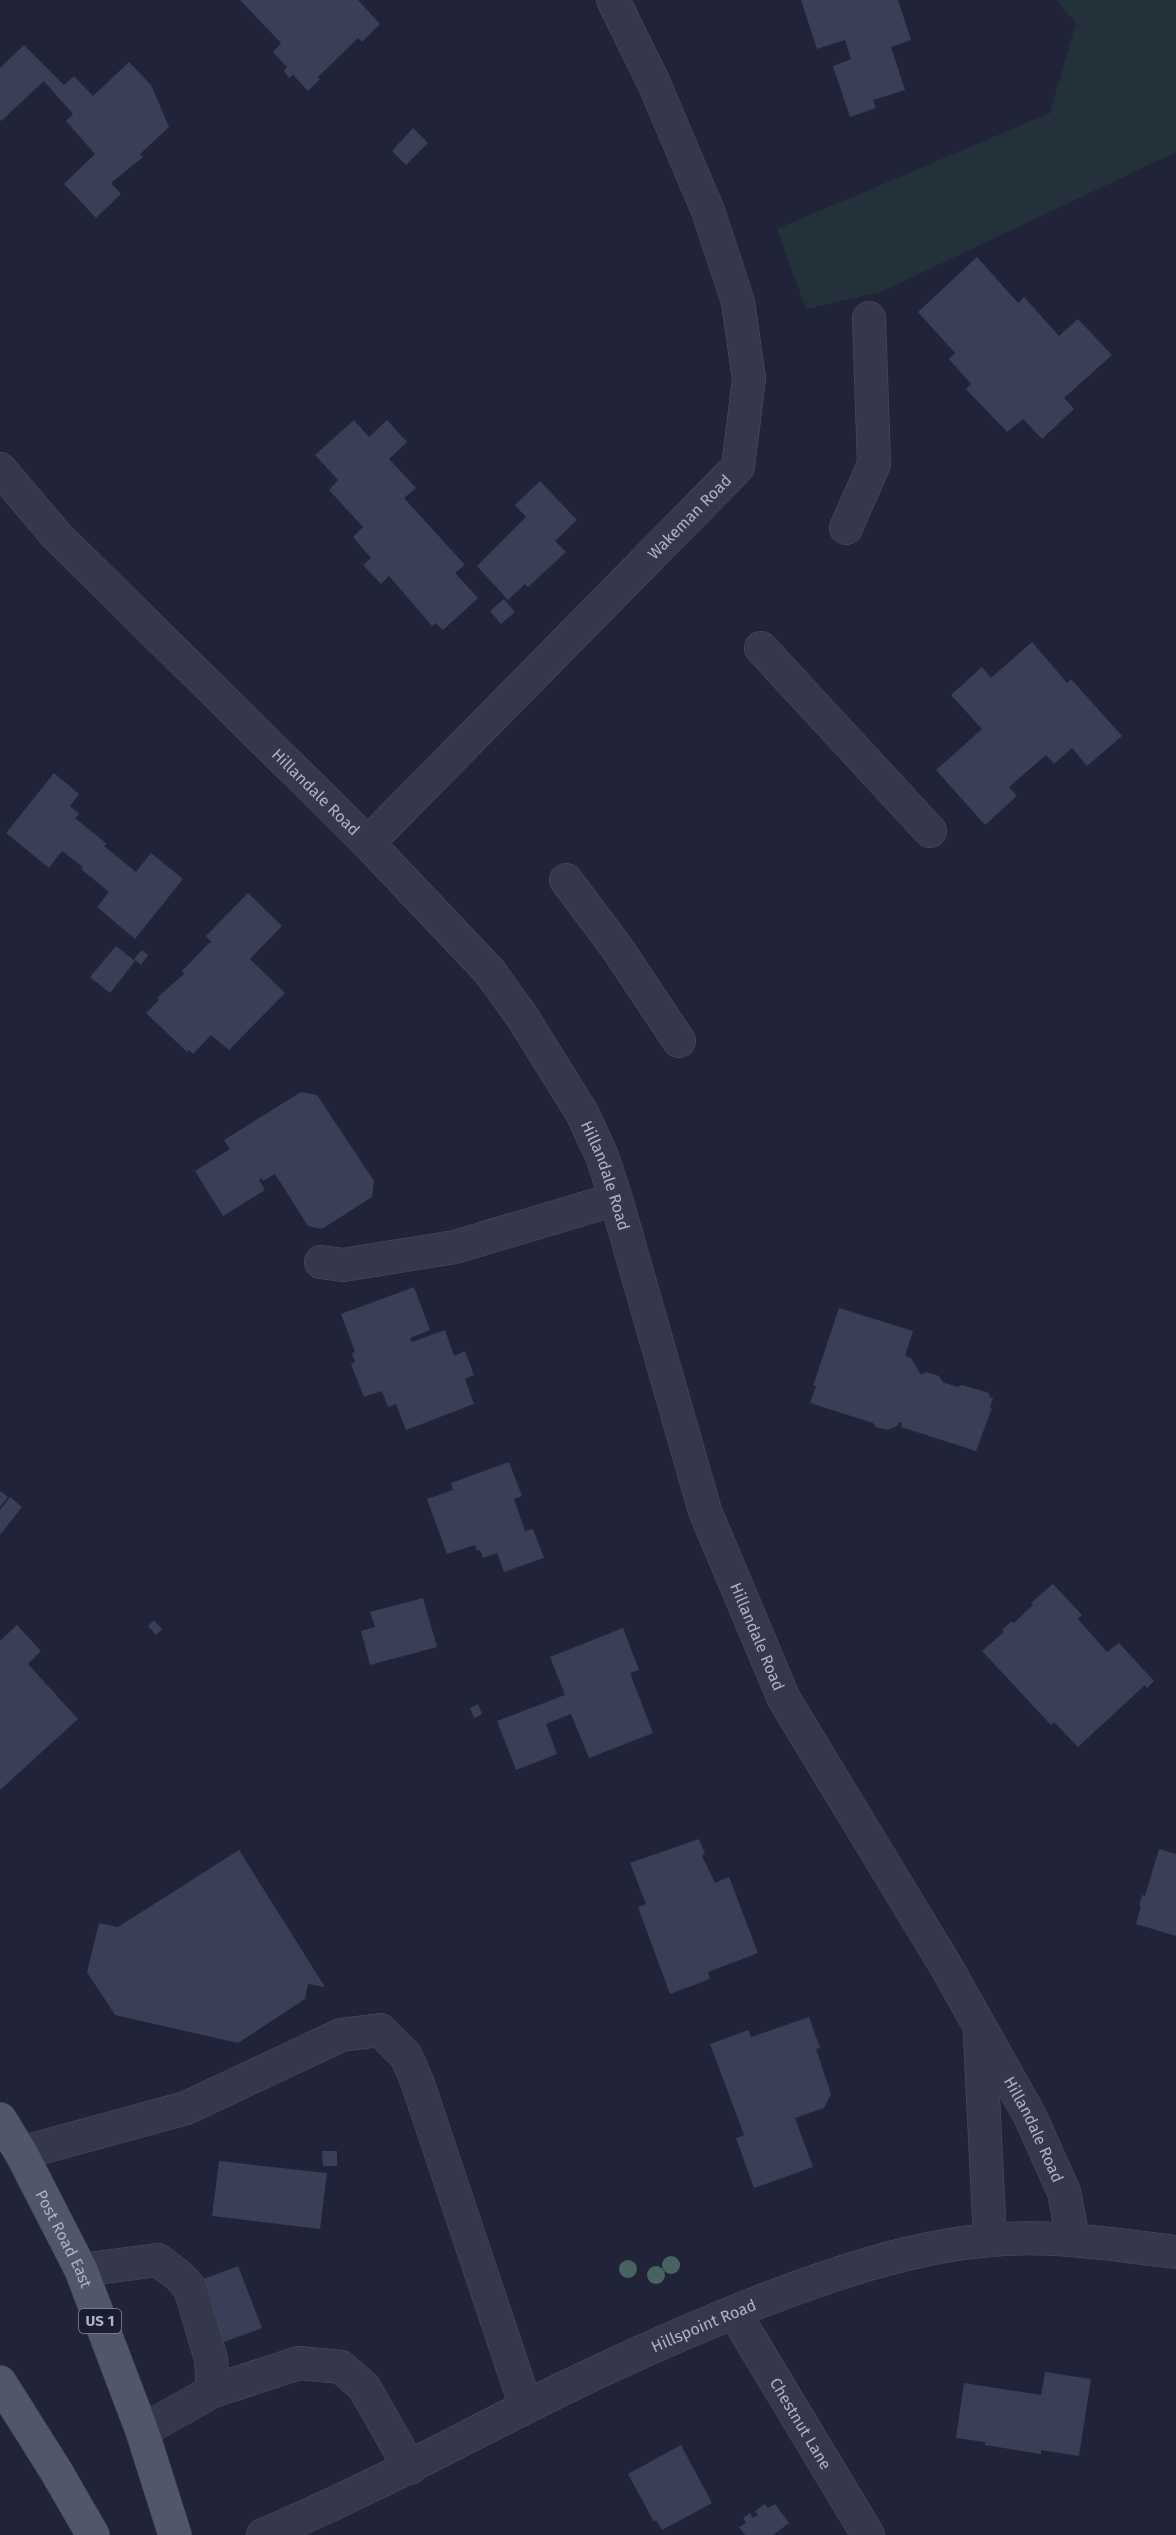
<svg xmlns="http://www.w3.org/2000/svg" width="1176" height="2535" font-family="'Fira Sans',sans-serif">
	<style>
		.green { fill: #23313a }
		.building { fill: #3a3e57 }
		.lines { fill: none; stroke-linecap: round; stroke-linejoin: round }
		.minor-casing { stroke: #4c4f61; stroke-width: 34 }
		.major-casing { stroke: #3e4053; stroke-width: 34 }
		.minor { stroke: #35374a; stroke-width: 33 }
		.major { stroke: #52566a; stroke-width: 33 }
		.tree { fill: #476360 }
		.labels { text-anchor: middle; stroke-width: 4.5; stroke-linejoin: round; paint-order: stroke }
		.shield { fill: #1a1d2e; stroke: #828598; stroke-width: 1.5 }
		.shield-label { font-size: 15px; font-weight: bold; fill: #afb2c6 }
		.street-label { font-size: 16px; fill: #afb2c6; stroke: #1a1d2e }
	</style>
	<rect width="100%" height="100%" fill="#212439"/>
	<path class="green" d="M 1056,0 L 1176,0 L 1176,152 L 881,292 L 806,309 L 777,229 L 1050,113 L 1076,23 Z"/>
	<path class="building" d="M 240,0 L 358,0 L 380,24 L 362,42 L 358,38 L 318,77 L 320,79 L 308,91 L 293,75 L 289,78 L 284,71 L 287,67 L 273,52 L 281,43 Z
		M 801,0 L 898,0 L 911,40 L 891,47 L 905,90 L 873,100 L 876,108 L 850,117 L 833,66 L 851,59 L 845,40 L 817,49 Z
		M 24,45 L 64,85 L 74,76 L 93,96 L 129,62 L 151,85 L 169,127 L 140,154 L 143,157 L 111,183 L 121,194 L 96,218 L 64,184 L 95,154 L 66,121 L 73,114 L 44,81 L 1,121 L 0,120 L 0,68 Z
		M 413,128 L 428,143 L 406,165 L 392,151 Z
		M 977,257 L 1018,303 L 1024,297 L 1059,336 L 1078,319 L 1112,355 L 1064,398 L 1074,409 L 1042,439 L 1023,419 L 1007,432 L 966,389 L 971,384 L 949,359 L 955,353 L 918,312 Z
		M 354,420 L 369,437 L 387,420 L 407,442 L 389,459 L 416,488 L 404,498 L 465,565 L 455,573 L 478,598 L 443,630 L 436,623 L 432,626 L 389,576 L 381,584 L 363,565 L 371,558 L 353,537 L 363,527 L 329,490 L 338,480 L 315,455 Z
		M 540,481 L 577,520 L 555,541 L 566,552 L 528,587 L 525,584 L 508,600 L 477,566 L 526,517 L 515,505 Z
		M 504,599 L 515,612 L 501,624 L 490,611 Z
		M 1032,642 L 1067,683 L 1071,679 L 1122,736 L 1087,766 L 1072,748 L 1054,764 L 1046,755 L 1009,787 L 1017,796 L 985,825 L 936,770 L 982,729 L 951,695 L 982,667 L 991,678 Z
		M 54,773 L 79,794 L 70,806 L 79,814 L 75,818 L 107,844 L 104,846 L 136,872 L 151,853 L 183,879 L 135,939 L 97,907 L 109,892 L 81,869 L 83,867 L 62,851 L 49,868 L 6,833 Z
		M 248,893 L 282,926 L 250,959 L 285,993 L 229,1050 L 211,1035 L 193,1054 L 189,1050 L 187,1052 L 146,1013 L 159,1000 L 157,998 L 184,974 L 182,971 L 209,943 L 212,943 L 206,936 Z
		M 116,946 L 135,961 L 110,993 L 90,977 Z
		M 142,950 L 148,955 L 141,965 L 134,959 Z
		M 301,1092 L 317,1095 L 374,1181 L 372,1197 L 322,1229 L 308,1226 L 275,1174 L 263,1181 L 262,1178 L 259,1180 L 265,1190 L 223,1216 L 195,1171 L 230,1149 L 224,1140 Z
		M 414,1287 L 430,1330 L 410,1338 L 412,1342 L 445,1330 L 454,1356 L 465,1351 L 474,1375 L 465,1379 L 474,1404 L 406,1430 L 396,1404 L 388,1407 L 382,1391 L 364,1397 L 351,1364 L 355,1362 L 352,1353 L 355,1352 L 341,1314 Z
		M 839,1308 L 913,1331 L 905,1356 L 911,1358 L 921,1375 L 926,1372 L 939,1376 L 943,1382 L 957,1387 L 962,1385 L 989,1393 L 990,1398 L 993,1397 L 990,1408 L 992,1408 L 976,1451 L 901,1427 L 902,1423 L 899,1422 L 897,1426 L 888,1430 L 876,1427 L 873,1423 L 810,1403 L 816,1386 L 813,1386 Z
		M 509,1462 L 522,1496 L 514,1499 L 525,1531 L 533,1529 L 544,1558 L 504,1572 L 497,1553 L 483,1558 L 480,1550 L 477,1551 L 475,1545 L 447,1554 L 427,1499 L 453,1490 L 451,1483 Z
		M 0,1491 L 8,1497 L 0,1507 Z
		M 10,1497 L 22,1507 L 0,1535 L 0,1510 Z
		M 1053,1584 L 1082,1615 L 1078,1619 L 1107,1652 L 1119,1643 L 1154,1681 L 1147,1688 L 1145,1685 L 1078,1747 L 1054,1722 L 1051,1725 L 982,1651 L 1004,1632 L 1002,1630 L 1012,1621 L 1014,1623 L 1033,1605 L 1031,1603 Z
		M 423,1598 L 437,1647 L 370,1665 L 361,1631 L 375,1627 L 370,1612 Z
		M 154,1620 L 162,1629 L 156,1635 L 148,1626 Z
		M 17,1625 L 41,1651 L 28,1664 L 78,1719 L 0,1790 L 0,1641 Z
		M 623,1628 L 639,1670 L 630,1673 L 653,1733 L 589,1758 L 571,1714 L 546,1724 L 557,1754 L 516,1770 L 497,1721 L 565,1695 L 550,1657 Z
		M 478,1704 L 482,1714 L 474,1718 L 470,1708 Z
		M 699,1839 L 705,1854 L 702,1856 L 715,1883 L 729,1877 L 758,1953 L 708,1972 L 710,1979 L 670,1994 L 638,1907 L 646,1904 L 630,1863 Z
		M 1159,1849 L 1176,1854 L 1176,1936 L 1136,1924 L 1141,1906 L 1139,1905 L 1142,1895 L 1145,1896 Z
		M 239,1850 L 325,1987 L 308,1984 L 305,1999 L 238,2043 L 115,2015 L 87,1972 L 99,1923 L 118,1927 Z
		M 809,2017 L 820,2048 L 816,2049 L 831,2094 L 824,2108 L 795,2118 L 813,2167 L 754,2188 L 736,2138 L 744,2135 L 710,2044 L 748,2030 L 751,2037 Z
		M 322,2151 L 337,2151 L 337,2166 L 323,2166 Z
		M 219,2161 L 327,2173 L 320,2229 L 212,2216 Z
		M 238,2266 L 262,2328 L 221,2343 L 198,2281 Z
		M 1045,2372 L 1091,2379 L 1079,2456 L 1041,2450 L 1041,2454 L 985,2445 L 985,2442 L 956,2438 L 964,2383 L 1041,2395 Z
		M 681,2445 L 712,2503 L 662,2530 L 656,2520 L 654,2522 L 628,2474 Z
		M 765,2504 L 768,2508 L 775,2504 L 789,2523 L 773,2535 L 745,2535 L 739,2527 L 746,2523 L 743,2518 L 750,2513 L 753,2518 L 758,2515 L 755,2511 Z"/>
	<g class="lines">
		<defs>
			<g id="minor">
				<path id="s1" d="M 0,469 L 56,535 L 368,843 L 490,972 L 523,1018 L 582,1113 L 602,1156 L 616,1199 L 705,1511 L 784,1699 L 947,1968 L 1030,2116 L 1064,2192 L 1073,2239"/>
				<path d="M 846,528 L 874,464 L 869,318"/>
				<path d="M 761,648 L 930,831"/>
				<path id="s2" d="M 368,843 L 738,467 L 749,379 L 738,302 L 708,211 L 653,81 L 613,0"/>
				<path d="M 566,880 L 617,948 L 679,1041"/>
				<path d="M 321,1262 L 343,1265 L 455,1247 L 616,1199"/>
				<path d="M 980,2035 L 990,2240"/>
				<path d="M 21,2153 L 186,2108 L 341,2035 L 380,2030 L 406,2056 L 417,2081 L 526,2407"/>
				<path d="M 81,2270 L 158,2260 L 178,2275 L 190,2288 L 211,2359 L 213,2391"/>
				<path id="s3" d="M 734,2312 L 868,2535"/>
				<path d="M 142,2431 L 213,2391 L 299,2363 L 341,2367 L 364,2387 L 410,2468"/>
				<path id="s4" d="M 263,2535 C 364,2493 459,2440 558,2391 C 624,2359 691,2329 759,2302 C 831,2274 914,2246 991,2240 C 1053,2234 1114,2245 1176,2252"/>
			</g>
			<g id="major">
				<path id="s5" d="M 0,2119 L 21,2153 L 81,2270 L 142,2431 L 175,2535"/>
				<path d="M 0,2382 L 56,2471 L 93,2535"/>
			</g>
		</defs>
		<use href="#minor" class="minor-casing"/>
		<use href="#major" class="major-casing"/>
		<use href="#minor" class="minor"/>
		<use href="#major" class="major"/>
	</g>
	<g class="tree">
		<circle cx="671" cy="2265" r="9"/>
		<circle cx="628" cy="2269" r="9"/>
		<circle cx="656" cy="2275" r="9"/>
	</g>
	<g class="labels">
		<rect class="shield" x="79" y="2309" width="42" height="24" rx="4.5"/>
		<g class="shield-label">
			<text x="100" y="2326">US 1</text>
		</g>
		<g class="street-label">
			<text dy="6" stroke="none"><textPath href="#s2" startOffset="458">Wakeman Road</textPath></text>
			<text dy="6" stroke="none"><textPath href="#s1" startOffset="452">Hillandale Road</textPath></text>
			<text dy="6" stroke="none"><textPath href="#s1" startOffset="938">Hillandale Road</textPath></text>
			<text dy="6" stroke="none"><textPath href="#s1" startOffset="1424">Hillandale Road</textPath></text>
			<text dy="6" stroke="none"><textPath href="#s1" startOffset="1990">Hillandale Road</textPath></text>
			<text dy="6" stroke="none"><textPath href="#s5" startOffset="136">Post Road East</textPath></text>
			<text dy="6" stroke="none"><textPath href="#s4" startOffset="488">Hillspoint Road</textPath></text>
			<text dy="6" stroke="none"><textPath href="#s3" startOffset="130">Chestnut Lane</textPath></text>
		</g>
	</g>
</svg>
